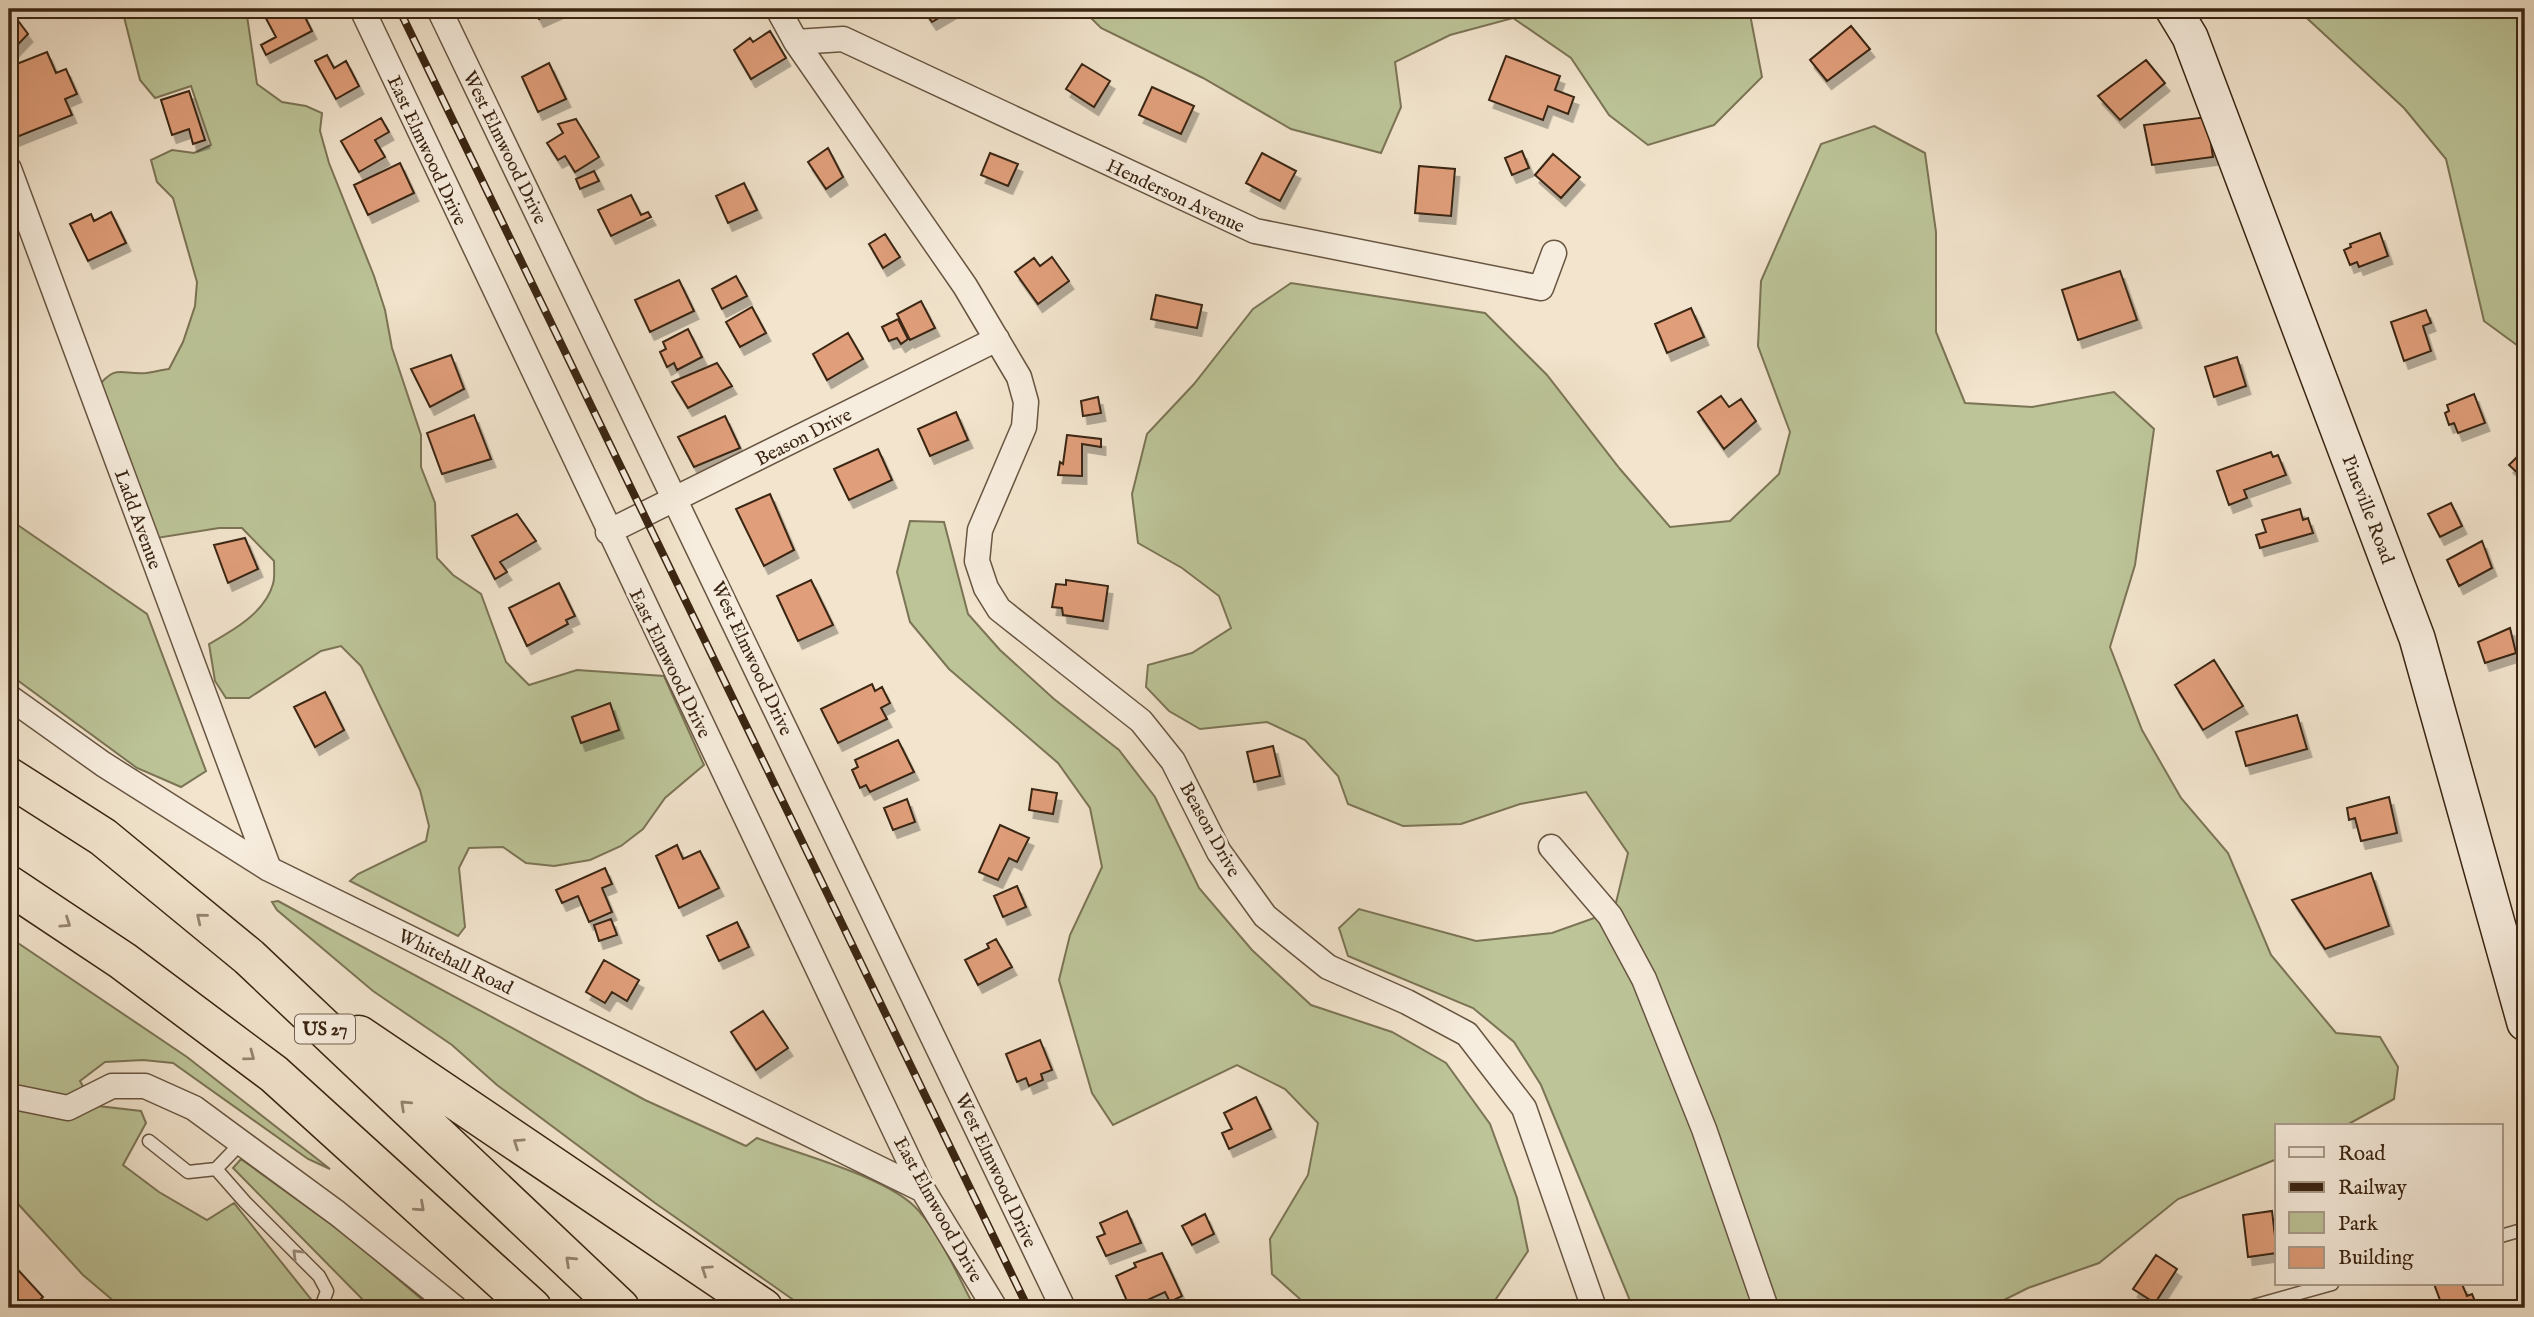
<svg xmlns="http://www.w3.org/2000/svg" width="2534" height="1317" font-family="'IM FELL English',serif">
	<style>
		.green { fill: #bcc498; stroke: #7b7455; stroke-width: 2; fill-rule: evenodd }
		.building { fill: #e09e7a; stroke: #3a2512; stroke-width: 2; filter: url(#shadow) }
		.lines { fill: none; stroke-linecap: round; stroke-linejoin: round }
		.lane-casing { stroke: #685541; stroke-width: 15 }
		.street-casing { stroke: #685541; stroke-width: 27 }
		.secondary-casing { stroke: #3a2512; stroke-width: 38 }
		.highway-casing { stroke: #3a2512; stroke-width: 41 }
		.lane { stroke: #f7edde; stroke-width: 12 }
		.street { stroke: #f7edde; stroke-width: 24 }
		.secondary { stroke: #f7edde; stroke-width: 35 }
		.highway { stroke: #f2e4cd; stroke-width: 38 }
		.rail-casing { stroke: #3a2512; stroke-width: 8 }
		.rail { stroke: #f7edde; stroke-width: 5; stroke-dasharray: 16; stroke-linecap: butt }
		.oneway { stroke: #968470 }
		.oneway2 { stroke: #988978 }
		.labels { text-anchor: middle; stroke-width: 6; stroke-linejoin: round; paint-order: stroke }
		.shield { fill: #f7edde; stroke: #73614f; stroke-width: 2 }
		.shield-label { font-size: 18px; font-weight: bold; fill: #3a2512 }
		.street-label { font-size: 19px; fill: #3a2512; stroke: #f7edde }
	</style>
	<defs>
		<filter id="shadow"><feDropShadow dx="4.5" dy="8" stdDeviation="0" flood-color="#0004"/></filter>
	</defs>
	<rect width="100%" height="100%" fill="#f2e4cd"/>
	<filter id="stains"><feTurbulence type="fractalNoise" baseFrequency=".00286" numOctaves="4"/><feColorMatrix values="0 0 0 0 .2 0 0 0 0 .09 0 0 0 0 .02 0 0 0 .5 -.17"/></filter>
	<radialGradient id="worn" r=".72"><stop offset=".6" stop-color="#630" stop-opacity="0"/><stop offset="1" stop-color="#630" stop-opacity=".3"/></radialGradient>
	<path class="green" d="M 122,9 L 246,9 L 257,84 L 282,102 L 306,106 L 322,113 L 320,131 L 329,163 L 374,276 L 385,310 L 392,348 L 421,435 L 421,467 L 435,503 L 437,558 L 453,575 L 481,594 L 506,662 L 529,685 L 577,670 L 664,676 L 704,765 L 665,798 L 643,829 L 621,846 L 590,860 L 554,866 L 526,863 L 503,847 L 469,848 L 459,868 L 465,927 L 458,936 L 350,881 L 358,874 L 426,841 L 429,826 L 420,790 L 361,666 L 341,646 L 321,651 L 249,698 L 226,698 L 215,681 L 209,644 C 232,631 265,613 273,584 C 275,577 274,568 274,561 L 242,528 L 219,528 L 157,538 L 97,388 C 116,363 121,375 146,373 C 154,372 161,370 169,369 L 183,342 L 195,306 L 197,282 L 173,198 L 157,182 L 151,160 L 172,150 L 194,153 L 211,145 L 191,86 L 155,98 L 140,80 ZM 610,704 L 618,730 L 581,743 L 572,717 Z
		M 1082,9 L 1749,9 L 1762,77 L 1714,125 L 1648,145 L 1609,115 L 1571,58 L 1513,18 L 1450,35 L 1395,62 L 1401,107 L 1381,153 L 1291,129 L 1203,78 L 1101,28 Z
		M 2297,9 L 2525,9 L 2525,351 L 2484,321 L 2446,159 L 2404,108 Z
		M 1874,126 L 1925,153 L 1936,232 L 1936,332 L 1965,403 L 2032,407 L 2114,392 L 2154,429 L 2135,565 L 2110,647 L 2142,730 L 2181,798 L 2228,853 L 2271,955 L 2336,1033 L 2380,1037 L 2398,1067 L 2394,1099 L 2345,1126 L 2277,1126 L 2277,1159 L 2178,1199 L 2099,1263 L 2028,1288 L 1988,1308 L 1633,1308 L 1541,1085 L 1514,1042 L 1473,1008 L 1348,956 L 1339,928 L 1359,909 L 1476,941 L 1552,933 L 1614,911 L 1628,853 L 1586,792 L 1520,804 L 1461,824 L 1403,826 L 1348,804 L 1338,776 L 1305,740 L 1267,722 L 1200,729 L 1169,711 L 1146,687 L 1148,665 L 1192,653 L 1231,628 L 1219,596 L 1182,568 L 1138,543 L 1132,494 L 1147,434 L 1194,384 L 1253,309 L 1291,283 L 1485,313 L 1547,375 L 1620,469 L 1670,527 L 1730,521 L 1779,474 L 1790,432 L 1758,346 L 1761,281 L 1821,144 Z
		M 9,519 L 147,614 L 206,771 L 181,787 L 137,768 L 9,674 Z
		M 910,521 L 944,522 L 968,614 L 1000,650 L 1054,699 L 1119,750 L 1155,797 L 1199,888 L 1252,950 L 1311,1005 L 1392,1032 L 1446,1063 L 1490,1124 L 1517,1198 L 1528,1251 L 1494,1302 L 1493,1308 L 1310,1308 L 1272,1274 L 1270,1239 L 1308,1175 L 1318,1123 L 1285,1089 L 1237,1065 L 1113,1125 L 1092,1093 L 1059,980 L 1070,935 L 1102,867 L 1090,808 L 1058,763 L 949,669 L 910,622 L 897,572 Z
		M 278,901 L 645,1100 L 746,1146 L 757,1138 C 800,1155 889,1177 918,1210 C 942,1237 958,1277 975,1308 L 805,1308 L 655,1203 L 497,1085 L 452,1045 L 373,991 L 277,910 L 272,902 Z
		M 9,937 L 187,1057 L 330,1169 L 308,1159 L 173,1063 L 143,1060 L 105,1062 L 80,1081 L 84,1088 L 69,1096 L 9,1085 Z
		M 98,1106 L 141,1111 L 146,1123 L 123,1165 L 159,1192 L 207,1220 L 234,1203 L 318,1308 L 122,1308 L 83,1275 L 9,1194 L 9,1109 L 69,1119 Z
		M 241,1159 L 350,1238 L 432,1308 L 371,1308 L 233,1168 Z"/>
	<path class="building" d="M 261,9 L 301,9 L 312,31 L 266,55 L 261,45 L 276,37 Z
		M 534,9 L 561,9 L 539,19 Z
		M 923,9 L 954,9 L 932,22 Z
		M 16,18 L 28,34 L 9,54 L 9,25 Z
		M 1851,26 L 1870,49 L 1827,81 L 1810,60 Z
		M 770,31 L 786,58 L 751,79 L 734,50 L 750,38 L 753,42 Z
		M 47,52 L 56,73 L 66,69 L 77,94 L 65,99 L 72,115 L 9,140 L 9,67 Z
		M 327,55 L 334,68 L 346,61 L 359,86 L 336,99 L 315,61 Z
		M 1506,56 L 1560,76 L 1555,90 L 1574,97 L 1568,114 L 1548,106 L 1543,120 L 1489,100 Z
		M 2146,60 L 2165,83 L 2120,120 L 2098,96 Z
		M 549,63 L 566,99 L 538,112 L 522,77 Z
		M 1082,64 L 1110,81 L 1094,107 L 1066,89 Z
		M 1152,87 L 1194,106 L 1181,134 L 1139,115 Z
		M 189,91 L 205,140 L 193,144 L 189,129 L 172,135 L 161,100 Z
		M 2207,117 L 2213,157 L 2152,165 L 2144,125 Z
		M 381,118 L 389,132 L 375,140 L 385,157 L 359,172 L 341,141 Z
		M 576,119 L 599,157 L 575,172 L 565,156 L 558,160 L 547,143 L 563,133 L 558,124 Z
		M 828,148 L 843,177 L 826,189 L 808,162 Z
		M 1522,151 L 1529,168 L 1512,175 L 1505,158 Z
		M 990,153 L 1018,164 L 1008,186 L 981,175 Z
		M 1262,153 L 1296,171 L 1280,201 L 1246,183 Z
		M 1553,154 L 1580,177 L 1561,198 L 1535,175 Z
		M 400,163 L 414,193 L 368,215 L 354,185 Z
		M 1419,166 L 1455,169 L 1451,216 L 1415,213 Z
		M 594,171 L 599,181 L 580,189 L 576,179 Z
		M 744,183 L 757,210 L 728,223 L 716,196 Z
		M 631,195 L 641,215 L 648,212 L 651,217 L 611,236 L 598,210 Z
		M 111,212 L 126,243 L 88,261 L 70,224 L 91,214 L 94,221 Z
		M 2380,233 L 2388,256 L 2359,267 L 2357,262 L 2350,265 L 2344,250 L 2351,247 L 2350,244 Z
		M 885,234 L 900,257 L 883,268 L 869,244 Z
		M 1052,257 L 1069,281 L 1038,304 L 1015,272 L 1034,258 L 1040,266 Z
		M 2120,271 L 2137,320 L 2078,340 L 2062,290 Z
		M 736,276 L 747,296 L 722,309 L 712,289 Z
		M 679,280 L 694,311 L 650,332 L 635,300 Z
		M 1156,295 L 1202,305 L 1197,328 L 1151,319 Z
		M 921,301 L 935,328 L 910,340 L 897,314 Z
		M 752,307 L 766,333 L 740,347 L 726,322 Z
		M 1691,308 L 1704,337 L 1667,353 L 1655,324 Z
		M 2426,310 L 2431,323 L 2423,326 L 2431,351 L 2404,361 L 2391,322 Z
		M 898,319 L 908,339 L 901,344 L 897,338 L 889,341 L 882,327 Z
		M 688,329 L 702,357 L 677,370 L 674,363 L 667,367 L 660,352 L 666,349 L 663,342 Z
		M 848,333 L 863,359 L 827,380 L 813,354 Z
		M 451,355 L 464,389 L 430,407 L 411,369 Z
		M 2237,357 L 2246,386 L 2214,397 L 2205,367 Z
		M 717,363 L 732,386 L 688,408 L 672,382 Z
		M 2474,394 L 2485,423 L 2458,433 L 2454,423 L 2449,425 L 2445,413 L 2449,411 L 2447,405 Z
		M 1721,396 L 1729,407 L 1741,399 L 1756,421 L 1724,449 L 1698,412 Z
		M 1098,397 L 1101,413 L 1083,416 L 1081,401 Z
		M 956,412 L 968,440 L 930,456 L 918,429 Z
		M 474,415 L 491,459 L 442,474 L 427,433 Z
		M 725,416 L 740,448 L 694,467 L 678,437 Z
		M 1067,435 L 1101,439 L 1101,447 L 1082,444 L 1082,476 L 1058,475 L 1060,462 L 1063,464 Z
		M 878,449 L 892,480 L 849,500 L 834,469 Z
		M 2525,449 L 2525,480 L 2509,465 Z
		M 2271,452 L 2273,457 L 2278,455 L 2286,475 L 2244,490 L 2247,498 L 2229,505 L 2217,471 Z
		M 770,494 L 794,550 L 764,566 L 736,509 Z
		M 2451,503 L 2462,526 L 2440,537 L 2428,514 Z
		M 2300,509 L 2303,520 L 2308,518 L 2313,533 L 2260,548 L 2256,535 L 2266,532 L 2262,520 Z
		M 517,514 L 536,541 L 500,562 L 507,572 L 495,579 L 472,536 Z
		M 245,538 L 258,569 L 228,583 L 214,545 Z
		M 2482,541 L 2492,568 L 2459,586 L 2447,560 Z
		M 811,580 L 833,625 L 798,641 L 777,596 Z
		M 1066,580 L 1108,586 L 1103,621 L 1063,615 L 1062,608 L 1052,607 L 1056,584 L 1066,585 Z
		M 559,583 L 575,616 L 566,620 L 568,624 L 527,646 L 509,608 Z
		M 2510,628 L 2516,653 L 2485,663 L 2478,642 Z
		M 2214,660 L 2243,706 L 2203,730 L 2175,685 Z
		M 872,684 L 875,691 L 882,687 L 890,703 L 881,708 L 887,719 L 838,743 L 821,709 Z
		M 325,692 L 344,730 L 315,747 L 294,707 Z
		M 610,703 L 619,730 L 581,743 L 572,717 Z
		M 2297,715 L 2307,749 L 2246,766 L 2236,732 Z
		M 898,740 L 914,772 L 870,792 L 866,785 L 860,788 L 852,770 L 858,767 L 855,760 Z
		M 1273,746 L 1280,776 L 1254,782 L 1247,752 Z
		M 1032,789 L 1057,793 L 1053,814 L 1029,810 Z
		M 2389,797 L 2397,833 L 2361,841 L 2355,818 L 2349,820 L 2347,808 Z
		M 907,799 L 915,822 L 893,830 L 884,808 Z
		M 1000,825 L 1029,838 L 1017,862 L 1009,858 L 998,880 L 979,872 Z
		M 677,845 L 683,859 L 700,851 L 719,888 L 679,908 L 656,856 Z
		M 605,868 L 612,884 L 602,888 L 612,912 L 589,922 L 578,896 L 562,903 L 556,890 Z
		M 2371,873 L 2389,926 L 2325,949 L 2292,900 Z
		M 1017,886 L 1026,907 L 1003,917 L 994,896 Z
		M 611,919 L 617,935 L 599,941 L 594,925 Z
		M 737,922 L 749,947 L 719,961 L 707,936 Z
		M 996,939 L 1012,967 L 978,985 L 965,960 L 989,948 L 987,944 Z
		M 604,960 L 639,980 L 627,1001 L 612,992 L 605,1003 L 586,992 Z
		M 763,1011 L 788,1048 L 756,1070 L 731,1032 Z
		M 1040,1040 L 1052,1070 L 1041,1074 L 1043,1080 L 1029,1086 L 1026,1078 L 1017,1082 L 1006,1054 Z
		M 1256,1097 L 1271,1129 L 1229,1149 L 1222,1133 L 1232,1129 L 1224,1113 Z
		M 1127,1211 L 1141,1243 L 1106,1256 L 1097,1237 L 1105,1234 L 1100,1223 Z
		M 2272,1211 L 2277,1253 L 2248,1257 L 2243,1215 Z
		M 1205,1214 L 1214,1234 L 1192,1245 L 1182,1226 Z
		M 1162,1253 L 1182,1296 L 1170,1302 L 1165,1292 L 1130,1308 L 1116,1276 L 1136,1267 L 1134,1263 Z
		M 2156,1255 L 2177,1269 L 2155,1303 L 2133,1289 Z
		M 9,1260 L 43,1297 L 31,1308 L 9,1308 Z
		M 2434,1284 L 2462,1284 L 2467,1296 L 2472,1294 L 2475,1301 L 2471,1302 L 2473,1308 L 2443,1308 Z"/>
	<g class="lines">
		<defs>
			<path id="lane" d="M 149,1141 L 188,1172 L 216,1169
				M 216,1169 L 245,1202 L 319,1276 L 327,1291 L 323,1302 L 327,1308
				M 216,1169 L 241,1143
				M 2501,1236 L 2525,1229
				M 2246,1308 L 2332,1284"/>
			<path id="street" d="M 362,9 L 923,1190 L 995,1308
				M 439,9 L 1063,1308
				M 778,9 L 796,42 L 965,286 L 1019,377 L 1026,402 L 1024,427 L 980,530 L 977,561 L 986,588 L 999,609 L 1141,721 L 1173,761 L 1219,852 L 1265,916 L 1328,967 L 1407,1002 L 1467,1034 L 1524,1108 L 1594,1308
				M 796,42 L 843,39 L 1255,231 L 1541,288 L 1554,253
				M 9,169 L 269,869
				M 608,532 L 997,339
				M 9,697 L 103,764 L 269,869 L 923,1190
				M 1551,847 L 1610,916 L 1644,979 L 1704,1129 L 1766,1308
				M 9,1096 L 68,1108 L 112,1086 L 145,1086 L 194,1108 L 337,1213 L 455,1308"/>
			<path id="secondary" d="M 2173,9 L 2190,37 L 2417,638 L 2525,1023"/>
			<path id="highway" d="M 9,777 L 103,837 L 249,957 L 620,1308
				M 9,885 L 123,961 L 274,1074 L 532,1308
				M 359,1035 L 763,1308"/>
		</defs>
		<use href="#lane" class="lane-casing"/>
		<use href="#street" class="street-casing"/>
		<use href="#secondary" class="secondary-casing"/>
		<use href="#highway" class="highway-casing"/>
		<use href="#lane" class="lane"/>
		<use href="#street" class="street"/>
		<use href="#secondary" class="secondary"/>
		<use href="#highway" class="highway"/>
		<defs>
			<path id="rail" d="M 399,9 L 1028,1308"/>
		</defs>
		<use href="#rail" class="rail-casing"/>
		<use href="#rail" class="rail"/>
	</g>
	<defs><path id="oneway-chevron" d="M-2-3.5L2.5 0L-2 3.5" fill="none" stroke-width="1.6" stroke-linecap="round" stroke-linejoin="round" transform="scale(1.75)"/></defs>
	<g class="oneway">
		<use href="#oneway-chevron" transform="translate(201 918) rotate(-141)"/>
		<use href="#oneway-chevron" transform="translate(66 923) rotate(34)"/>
		<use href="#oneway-chevron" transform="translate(250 1056) rotate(37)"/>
		<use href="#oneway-chevron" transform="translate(405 1105) rotate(-137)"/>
		<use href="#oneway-chevron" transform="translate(518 1143) rotate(-146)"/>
		<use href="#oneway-chevron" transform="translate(420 1207) rotate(42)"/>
		<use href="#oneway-chevron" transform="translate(570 1261) rotate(-137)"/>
		<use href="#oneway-chevron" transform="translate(706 1270) rotate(-146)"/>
	</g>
	<use class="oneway2" href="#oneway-chevron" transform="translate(297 1254) rotate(-135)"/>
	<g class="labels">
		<rect class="shield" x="295" y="1014.5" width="60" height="29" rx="5"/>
		<g class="shield-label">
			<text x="325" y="1035">US 27</text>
		</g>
		<g class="street-label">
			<text transform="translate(506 147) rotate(64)" y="7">West Elmwood Drive</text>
			<text transform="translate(428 150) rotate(65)" y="7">East Elmwood Drive</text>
			<text transform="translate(1176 195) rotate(25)" y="7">Henderson Avenue</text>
			<text transform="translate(803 436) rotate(-27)" y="7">Beason Drive</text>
			<text transform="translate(2369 509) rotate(69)" y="7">Pineville Road</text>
			<text transform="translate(139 519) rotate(70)" y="7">Ladd Avenue</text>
			<text transform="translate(753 658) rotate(65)" y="7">West Elmwood Drive</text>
			<text transform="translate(671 663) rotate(64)" y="7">East Elmwood Drive</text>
			<text transform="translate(1211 829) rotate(61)" y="7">Beason Drive</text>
			<text transform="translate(456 961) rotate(26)" y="7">Whitehall Road</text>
			<text transform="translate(997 1170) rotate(65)" y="7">West Elmwood Drive</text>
			<text transform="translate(939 1209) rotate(61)" y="7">East Elmwood Drive</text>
		</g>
	</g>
	<rect width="2534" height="1317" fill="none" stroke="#f2e4cd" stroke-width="35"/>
	<rect x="10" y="10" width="2513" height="1296" fill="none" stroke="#3a2512" stroke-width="3.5"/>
	<rect x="18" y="18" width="2499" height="1282" fill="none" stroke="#3a2512" stroke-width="2"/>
	<rect x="2275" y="1124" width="228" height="161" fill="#f7edde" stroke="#ab9d8c" stroke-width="2"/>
	<rect x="2289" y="1147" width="35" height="10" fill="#f7edde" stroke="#ab9d8c" stroke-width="2"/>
	<text x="2338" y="1160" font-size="21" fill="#3a2512">Road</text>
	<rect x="2289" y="1182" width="35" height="10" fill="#3a2512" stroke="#ab9d8c" stroke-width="2"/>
	<text x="2338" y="1194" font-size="21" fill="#3a2512">Railway</text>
	<rect x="2289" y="1212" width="35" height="21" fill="#bcc498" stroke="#ab9d8c" stroke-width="2"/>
	<text x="2338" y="1230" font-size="21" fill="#3a2512">Park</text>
	<rect x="2289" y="1247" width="35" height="21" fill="#e09e7a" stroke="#ab9d8c" stroke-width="2"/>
	<text x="2338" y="1264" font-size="21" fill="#3a2512">Building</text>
	<rect width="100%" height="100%" filter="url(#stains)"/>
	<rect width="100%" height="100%" fill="url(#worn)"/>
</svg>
